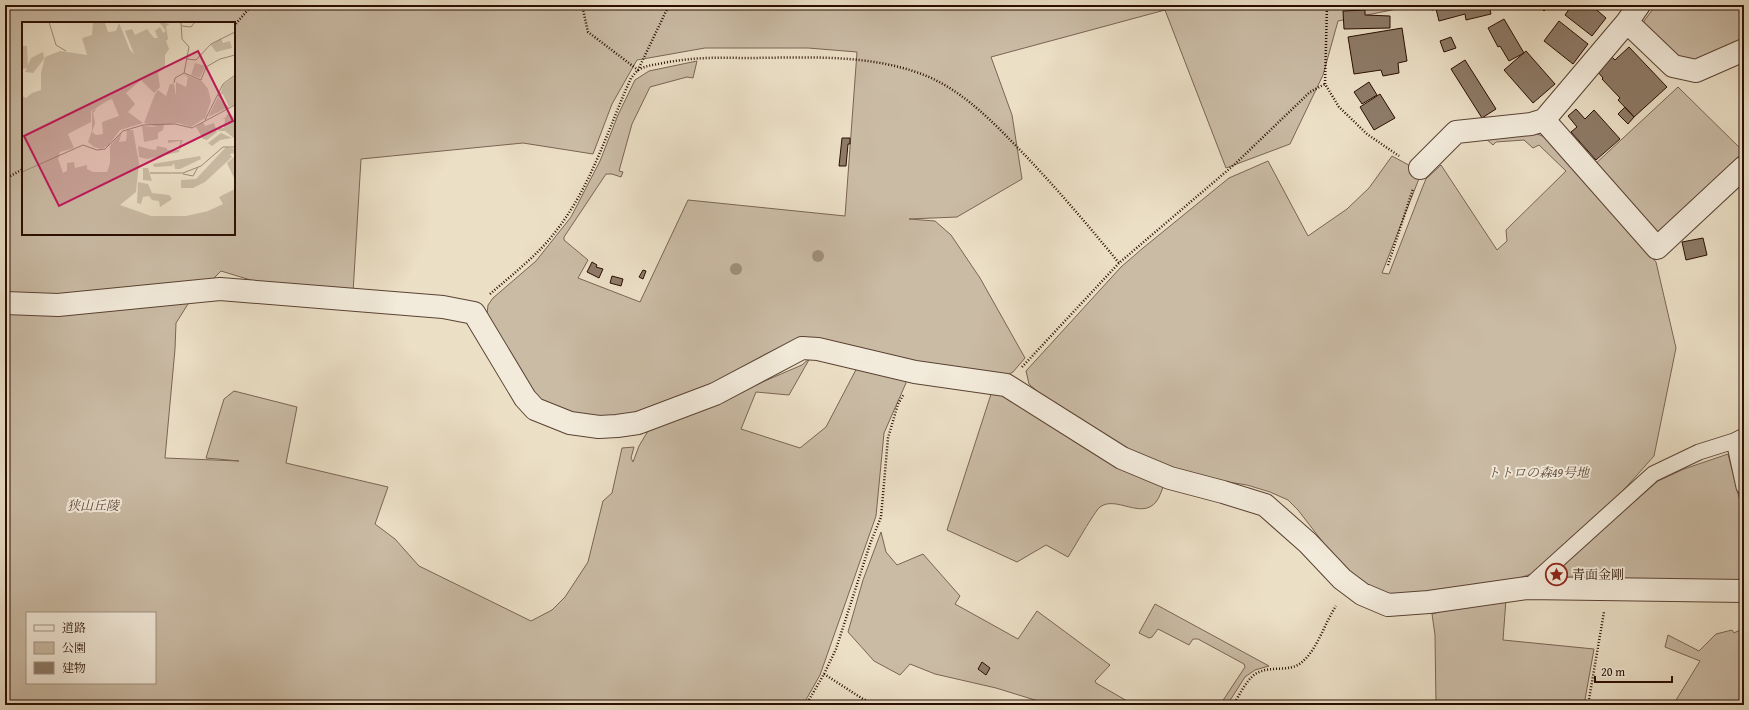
<svg xmlns="http://www.w3.org/2000/svg" width="1749" height="710" font-family="'Gentium Book Plus','Noto Serif JP',serif">
	<style>
		.green { fill: #cabba5; stroke: #7a6454; fill-rule: evenodd }
		.building { fill: #8e7b68; stroke: #2a0e02 }
		.lines { fill: none; stroke-linecap: round; stroke-linejoin: round }
		.service-casing { stroke: #5a4233; stroke-width: 17 }
		.minor-casing { stroke: #5a4233; stroke-width: 24 }
		.path { stroke: #2a0e02; stroke-width: 2.5; stroke-dasharray: 1 2; stroke-linecap: butt }
		.service { stroke: #f2eada; stroke-width: 15 }
		.minor { stroke: #f2eada; stroke-width: 22 }
		.tree { fill: #a08e7a }
		.labels { text-anchor: middle; stroke-width: 4; stroke-linejoin: round; paint-order: stroke }
		.park-label { font-size: 13px; font-style: italic; fill: #624b3b; stroke: #f2eada }
		.poi-label { font-size: 13px; fill: #2a0e02; stroke: #f2eada; text-anchor: start }
		.inset-road { fill: none; stroke: #9e8b78; stroke-width: 1 }
		.view { fill: #c2185b; fill-opacity: 0.15; stroke: #c2185b; stroke-width: 2 }
		.inset-edge { fill: none; stroke: #2a0e02; stroke-width: 2 }
	</style>
	<rect width="100%" height="100%" fill="#ebdfc6"/>
	<filter id="stains"><feTurbulence type="fractalNoise" baseFrequency=".005" numOctaves="4"/><feColorMatrix values="0 0 0 0 .2 0 0 0 0 .09 0 0 0 0 .02 0 0 0 .5 -.17"/></filter>
	<radialGradient id="worn" r=".72"><stop offset=".6" stop-color="#630" stop-opacity="0"/><stop offset="1" stop-color="#630" stop-opacity=".3"/></radialGradient>
	<path class="green" d="M 5,5 L 1416,5 L 1338,21 L 1323,75 L 1290,144 L 1226,168 L 1165,10 L 991,57 L 1012,115 L 1022,179 L 957,217 L 909,219 L 935,221 L 951,235 L 980,278 L 1025,358 L 1013,372 L 1003,377 L 906,362 L 802,339 L 720,384 L 639,415 L 610,417 L 571,414 L 539,399 L 527,383 L 487,314 L 488,305 L 493,298 L 536,261 L 571,217 L 600,161 L 618,115 L 635,80 L 649,71 L 697,61 L 693,78 L 687,77 L 650,87 L 632,124 L 619,171 L 623,172 L 621,177 L 612,174 L 606,174 L 564,237 L 564,240 L 588,260 L 578,278 L 640,302 L 688,200 L 845,216 L 857,52 L 808,48 L 705,48 L 637,60 L 612,104 L 593,154 L 523,143 L 361,159 L 353,293 L 280,289 L 221,271 L 188,304 L 176,323 L 175,349 L 165,458 L 239,461 L 206,458 L 224,399 L 234,391 L 297,407 L 286,463 L 388,487 L 375,524 L 395,539 L 419,566 L 531,621 L 552,610 L 565,597 L 588,562 L 603,501 L 612,493 L 622,448 L 634,447 L 631,458 L 633,462 L 639,446 L 651,426 L 718,401 L 802,365 L 810,358 L 789,395 L 756,392 L 741,429 L 800,448 L 826,427 L 860,362 L 905,378 L 906,383 L 884,433 L 876,516 L 820,675 L 803,705 L 5,705 ZM 23,23 L 234,23 L 234,234 L 23,234 ZM 27,613 L 155,613 L 155,683 L 27,683 Z
		M 1656,5 L 1743,5 L 1744,9 L 1744,40 L 1690,62 L 1679,60 L 1644,30 L 1644,21 Z
		M 1678,87 L 1744,152 L 1744,155 L 1658,232 L 1653,231 L 1593,166 Z
		M 1532,132 L 1550,139 L 1656,262 L 1676,348 L 1654,456 L 1621,493 L 1534,573 L 1493,587 L 1429,597 L 1387,594 L 1371,587 L 1339,563 L 1298,510 L 1288,500 L 1270,492 L 1247,485 L 1210,479 L 1165,482 C 1162,489 1160,497 1156,502 C 1141,520 1116,495 1100,507 C 1094,512 1074,548 1068,557 L 1046,545 L 1017,562 L 947,530 L 993,388 L 1058,409 L 1029,384 L 1026,371 L 1121,267 L 1143,248 L 1229,178 L 1268,161 L 1308,236 L 1347,209 L 1369,188 L 1392,156 L 1418,170 L 1420,176 L 1382,273 L 1389,274 L 1423,186 L 1426,179 L 1441,165 L 1497,250 L 1507,241 L 1506,230 L 1566,171 L 1539,145 L 1533,148 L 1524,140 L 1496,142 L 1493,145 L 1485,138 Z
		M 1728,454 L 1744,517 L 1744,584 L 1565,579 L 1561,566 L 1658,481 L 1684,469 Z
		M 881,532 L 886,552 L 897,565 L 923,554 L 960,596 L 955,604 L 1018,639 L 1037,611 L 1110,665 L 1095,681 L 1096,683 L 1134,705 L 1098,705 L 1094,703 L 1051,705 L 996,688 L 935,674 L 910,664 L 900,675 L 874,661 L 848,632 L 863,580 Z
		M 1506,599 L 1503,640 L 1594,649 L 1584,705 L 1436,705 L 1435,635 L 1432,614 L 1469,604 Z
		M 1155,604 L 1269,666 L 1255,670 L 1245,677 L 1227,705 L 1220,705 L 1245,667 L 1244,664 L 1198,639 L 1193,639 L 1189,645 L 1158,629 L 1152,637 L 1149,638 L 1139,633 Z
		M 1744,628 L 1744,705 L 1673,705 L 1700,661 L 1665,647 L 1668,635 L 1699,651 L 1716,634 L 1732,630 L 1734,633 Z"/>
	<path class="building" d="M 1431,5 L 1491,5 L 1492,9 L 1490,10 L 1491,14 L 1466,20 L 1465,14 L 1439,21 L 1436,9 L 1432,10 Z
		M 1538,5 L 1550,5 L 1544,11 Z
		M 1572,5 L 1591,5 L 1606,18 L 1592,36 L 1565,15 Z
		M 1365,10 L 1365,15 L 1390,16 L 1390,28 L 1344,29 L 1343,11 Z
		M 1504,19 L 1524,53 L 1509,61 L 1500,46 L 1498,47 L 1488,28 Z
		M 1559,21 L 1588,44 L 1573,64 L 1544,41 Z
		M 1402,28 L 1407,61 L 1398,63 L 1399,73 L 1383,76 L 1381,70 L 1354,74 L 1348,37 Z
		M 1451,37 L 1456,48 L 1444,52 L 1440,41 Z
		M 1629,47 L 1667,87 L 1634,117 L 1618,100 L 1620,98 L 1602,79 L 1603,78 L 1597,71 L 1612,57 L 1615,60 Z
		M 1526,51 L 1555,84 L 1533,103 L 1504,70 Z
		M 1465,60 L 1496,109 L 1482,118 L 1451,69 Z
		M 1369,82 L 1377,95 L 1362,104 L 1354,92 Z
		M 1380,94 L 1395,118 L 1374,130 L 1360,107 Z
		M 1625,107 L 1634,117 L 1628,124 L 1618,114 Z
		M 1576,109 L 1585,119 L 1594,110 L 1620,139 L 1596,160 L 1571,132 L 1577,127 L 1568,116 Z
		M 842,138 L 850,138 L 850,144 L 848,144 L 846,166 L 839,166 Z
		M 1703,238 L 1707,255 L 1686,260 L 1682,242 Z
		M 592,262 L 597,265 L 596,267 L 603,269 L 599,278 L 587,272 Z
		M 643,270 L 646,271 L 643,279 L 639,277 Z
		M 612,276 L 623,279 L 621,286 L 610,283 Z
		M 982,662 L 990,668 L 986,675 L 978,669 Z"/>
	<g class="lines">
		<defs>
			<path id="service" d="M 1734,441 L 1744,487
				M 1527,588 L 1653,474 L 1699,452 L 1734,441 L 1744,436"/>
			<path id="minor" d="M 1627,22 L 1673,66 L 1696,71 L 1744,50
				M 1544,120 L 1657,248 L 1744,167
				M 1420,168 L 1456,132 L 1531,124 L 1544,120 L 1627,22 L 1639,5
				M 5,303 L 58,305 L 220,289 L 443,307 L 474,313 L 525,398 L 535,409 L 570,423 L 599,427 L 617,426 L 638,423 L 715,394 L 802,348 L 818,349 L 915,372 L 1006,385 L 1122,458 L 1170,478 L 1223,492 L 1265,505 L 1308,543 L 1342,579 L 1362,594 L 1388,605 L 1429,602 L 1527,588 L 1744,591"/>
		</defs>
		<use href="#service" class="service-casing"/>
		<use href="#minor" class="minor-casing"/>
		<path class="path" d="M 582,5 L 588,32 L 638,70 L 669,5
			M 1327,5 L 1325,84 L 1339,107 L 1367,134 L 1399,156
			M 234,26 L 252,5
			M 5,179 L 23,169
			M 1388,265 L 1413,189
			M 490,294 C 513,274 538,255 556,231 C 591,187 608,129 631,78 C 634,75 636,71 640,69 C 647,65 655,65 663,63 C 689,58 715,57 741,58 C 799,58 860,53 916,72 C 958,86 989,118 1019,149 C 1054,185 1087,224 1119,263
			M 1022,367 L 1119,263 L 1235,164 L 1310,92 L 1325,84
			M 824,674 L 863,699 L 876,705
			M 806,705 L 824,674 L 836,649 L 870,544 L 881,517 L 888,438 L 898,404 L 904,394
			M 1233,705 C 1240,695 1247,677 1259,672 C 1273,666 1289,672 1301,663 C 1318,649 1324,624 1336,606
			M 1588,705 L 1604,612"/>
		<use href="#service" class="service"/>
		<use href="#minor" class="minor"/>
	</g>
	<g class="tree">
		<circle cx="818" cy="256" r="6"/>
		<circle cx="736" cy="269" r="6"/>
	</g>
	<defs>
		<symbol id="sight-ring" viewBox="-11 -11 22 22"><circle r="9.5" fill="#f2eada" stroke="#8f2418" stroke-width="1.5"/><path d="M0-6L1.8-2.2L6-1.7L2.9 1.2L3.7 5.4L0 3.3L-3.7 5.4L-2.9 1.2L-6-1.7L-1.8-2.2Z" fill="#8f2418"/></symbol>
	</defs>
	<g fill-rule="evenodd">
		<use href="#sight-ring" x="1544" y="562" width="25" height="25"/>
	</g>
	<g class="labels">
		<g class="park-label">
			<text x="1538" y="477">トトロの森49号地</text>
			<text x="93" y="510">狭山丘陵</text>
		</g>
		<g class="poi-label">
			<text x="1572" y="579">青面金剛</text>
		</g>
	</g>
	<g transform="translate(22 22)">
		<rect width="213" height="213" fill="#ebdfc6"/>
		<path d="M 137,0 L 148,2 L 144,4 L 146,17 L 144,19 L 147,27 L 143,33 L 143,45 L 136,51 L 138,65 L 132,71 L 119,58 L 104,71 L 113,82 L 106,90 L 121,101 L 98,108 L 86,124 L 79,127 L 72,125 L 66,120 L 70,108 L 70,89 L 75,86 L 71,91 L 73,101 L 70,110 L 74,113 L 81,112 L 80,100 L 97,94 L 90,77 L 85,79 L 69,89 L 69,100 L 46,112 L 52,126 L 38,130 L 36,137 L 41,151 L 45,149 L 45,141 L 52,140 L 53,146 L 65,143 L 65,147 L 71,150 L 85,150 L 88,141 L 88,124 L 100,110 L 97,120 L 104,119 L 105,108 L 111,108 L 117,141 L 114,170 L 98,183 L 129,194 L 164,194 L 186,189 L 201,182 L 197,175 L 213,167 L 213,213 L 0,213 L 0,74 L 4,76 L 10,71 L 19,68 L 19,51 L 23,35 L 38,29 L 65,33 L 60,16 L 70,13 L 71,1 L 83,1 L 86,10 L 94,9 L 97,1 L 108,28 L 112,32 L 103,9 L 110,7 L 113,13 L 125,7 L 132,16 L 136,16 L 133,9 L 138,5 L 141,11 L 144,9 ZM 199,16 L 201,21 L 208,19 L 210,26 L 194,30 L 189,23 ZM 0,24 L 5,24 L 6,43 L 9,36 L 21,30 L 22,37 L 11,51 L 3,50 L 5,46 L 0,47 ZM 173,41 L 183,44 L 178,56 L 169,53 ZM 161,52 L 180,59 L 186,67 L 189,79 L 183,96 L 169,105 L 156,101 L 142,103 L 141,108 L 136,111 L 136,117 L 122,120 L 120,104 L 136,105 L 122,101 L 133,72 L 136,68 L 144,74 L 148,62 L 152,62 L 154,74 L 154,60 L 164,65 L 166,55 ZM 213,54 L 213,83 L 207,85 L 201,72 L 198,73 L 201,63 ZM 196,75 L 205,86 L 186,95 ZM 207,90 L 213,97 L 213,117 L 203,109 L 196,109 L 195,106 L 202,106 L 203,97 L 199,96 L 203,96 ZM 181,100 L 183,104 L 192,101 L 195,110 L 185,118 L 181,117 L 174,105 ZM 199,111 L 210,116 L 198,118 L 190,124 L 186,121 ZM 146,118 L 161,118 L 157,130 L 125,137 L 117,135 L 116,124 L 127,127 L 134,128 L 135,124 L 145,126 L 145,128 L 157,128 L 158,119 L 146,121 ZM 204,125 L 213,127 L 213,131 L 208,132 L 210,135 L 183,160 L 171,166 L 159,166 L 159,158 L 174,157 ZM 178,134 L 179,137 L 158,147 L 153,147 L 152,141 L 150,144 L 132,145 L 131,142 ZM 213,134 L 213,158 L 205,141 ZM 121,146 L 126,146 L 130,159 L 121,158 ZM 116,160 L 126,162 L 130,171 L 147,173 L 150,177 L 138,185 L 137,179 L 130,178 L 127,174 L 121,175 L 119,182 L 115,181 Z" fill="#cabba5"/>
		<path class="inset-road" d="M 27,0 L 34,23 L 44,29M 160,4 L 169,5 L 173,0M 165,37 L 174,38 L 189,22 L 213,10M 162,51 L 179,58 L 184,45 L 198,37 L 213,33M 152,61 L 153,56 L 162,51 L 167,25 L 160,17 L 159,0M 196,73 L 207,87M 183,98 L 201,62 L 213,53M 0,150 L 61,123 L 75,128 L 83,127 L 101,109 L 121,103 L 153,102 L 170,106 L 213,83M 128,151 L 161,151 L 179,144 L 201,125 L 213,125M 161,152 L 171,154 L 176,145"/>
		<path class="view" d="M 176,29 L 211,99 L 37,184 L 2,114 Z"/>
		<rect width="213" height="213" class="inset-edge"/>
	</g>
	<rect width="1749" height="710" fill="none" stroke="#ebdfc6" stroke-width="20"/>
	<rect x="6" y="6" width="1737" height="698" fill="none" stroke="#2a0e02" stroke-width="2"/>
	<rect x="10" y="10" width="1729" height="690" fill="none" stroke="#2a0e02"/>
	<rect x="26" y="612" width="130" height="72" fill="#f2eada" stroke="#a29284"/>
	<rect x="34" y="625" width="20" height="6" fill="#f2eada" stroke="#a29284"/>
	<text x="62" y="632" font-size="12" fill="#2a0e02">道路</text>
	<rect x="34" y="642" width="20" height="12" fill="#cabba5" stroke="#a29284"/>
	<text x="62" y="652" font-size="12" fill="#2a0e02">公園</text>
	<rect x="34" y="662" width="20" height="12" fill="#8e7b68" stroke="#a29284"/>
	<text x="62" y="672" font-size="12" fill="#2a0e02">建物</text>
	<path d="M1595 676v6h77v-6" fill="none" stroke="#2a0e02" stroke-width="2"/>
	<text x="1601" y="676" font-size="12" fill="#2a0e02" stroke="#f2eada" stroke-width="3" paint-order="stroke">20 m</text>
	<rect width="100%" height="100%" filter="url(#stains)"/>
	<rect width="100%" height="100%" fill="url(#worn)"/>
</svg>
